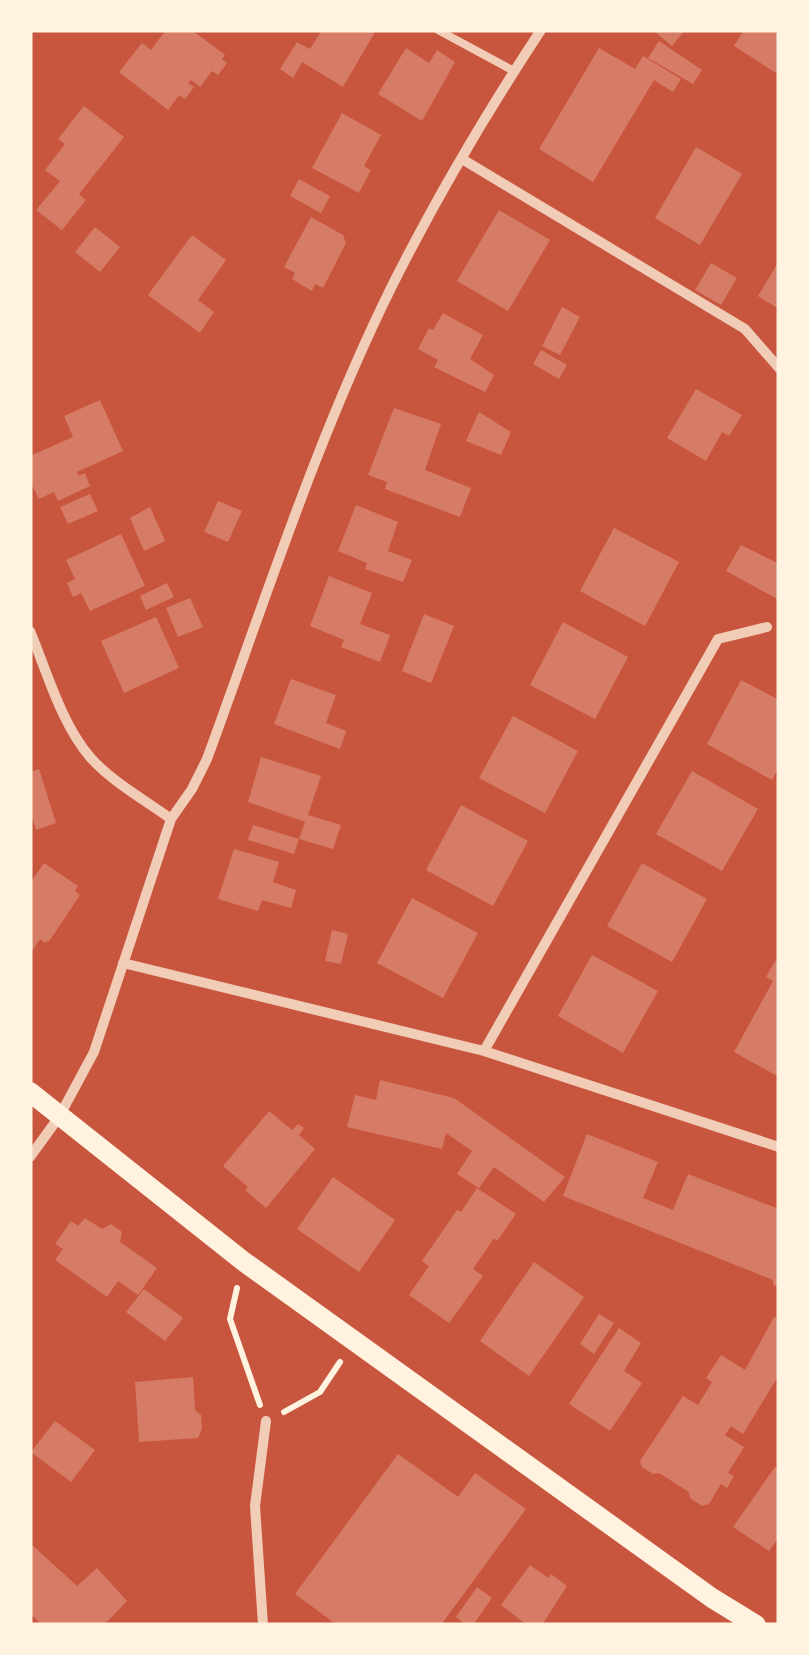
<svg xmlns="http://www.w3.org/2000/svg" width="809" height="1655" font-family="'Roboto Serif',serif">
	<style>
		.building { fill: #d67c66 }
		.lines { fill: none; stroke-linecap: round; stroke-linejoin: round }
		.path { stroke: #fff3e0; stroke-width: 6 }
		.service { stroke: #f1ccb7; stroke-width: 8 }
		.minor { stroke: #f1ccb7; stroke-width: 10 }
		.secondary { stroke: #fff3e0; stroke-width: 20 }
	</style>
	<rect width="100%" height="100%" fill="#c8553d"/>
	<path class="building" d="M 166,30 L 192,30 L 225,55 L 222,59 L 227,63 L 218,75 L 212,71 L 200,87 L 191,80 L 188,83 L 194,87 L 185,99 L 179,95 L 168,110 L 119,72 L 142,43 L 151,50 Z
		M 322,30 L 375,32 L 343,87 L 302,62 L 293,78 L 280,69 L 297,42 L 310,49 Z
		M 653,30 L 685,30 L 672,46 Z
		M 744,30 L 779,30 L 779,75 L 734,46 Z
		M 659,41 L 702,70 L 693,84 L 648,58 Z
		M 406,48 L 429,63 L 437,50 L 455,62 L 422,121 L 378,94 Z
		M 599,48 L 635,69 L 643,56 L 681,79 L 673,92 L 654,80 L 593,182 L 539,149 Z
		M 84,106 L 124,137 L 79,194 L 86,200 L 62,230 L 36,210 L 60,181 L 45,170 L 65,144 L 58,139 Z
		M 342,113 L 381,135 L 364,166 L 371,170 L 359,193 L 312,168 Z
		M 696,147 L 742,174 L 700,245 L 655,218 Z
		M 299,179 L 330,196 L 321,213 L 290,196 Z
		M 499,210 L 550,240 L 508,311 L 457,281 Z
		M 311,217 L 343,235 L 346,243 L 323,288 L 315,284 L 312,291 L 292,279 L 295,273 L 284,267 Z
		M 95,227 L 120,247 L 100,272 L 75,252 Z
		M 192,235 L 226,260 L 198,300 L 214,312 L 200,333 L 148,295 Z
		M 779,261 L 779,309 L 758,296 Z
		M 711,263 L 737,278 L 721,305 L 695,290 Z
		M 562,307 L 580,317 L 560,355 L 542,346 Z
		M 443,313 L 483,335 L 470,359 L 494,375 L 485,392 L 434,367 L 438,360 L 418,349 L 429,328 L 433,330 Z
		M 541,350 L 567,365 L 559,379 L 533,364 Z
		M 696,389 L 742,415 L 729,436 L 722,432 L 706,461 L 667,438 Z
		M 100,400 L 123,451 L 77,472 L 79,476 L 85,473 L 90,486 L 58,501 L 54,492 L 39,499 L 30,481 L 30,456 L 73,437 L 64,416 Z
		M 394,408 L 441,424 L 425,470 L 471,488 L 460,517 L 385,489 L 387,482 L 368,475 Z
		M 479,412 L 511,432 L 501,455 L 466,441 Z
		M 90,494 L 98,511 L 68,524 L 60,507 Z
		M 218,501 L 242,511 L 228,542 L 204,532 Z
		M 356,505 L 398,522 L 388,551 L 412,560 L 403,582 L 365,569 L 367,563 L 338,551 Z
		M 150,507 L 165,541 L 144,551 L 130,518 Z
		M 614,528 L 679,562 L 645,626 L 580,591 Z
		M 121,534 L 145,586 L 90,611 L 81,593 L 73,597 L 67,583 L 75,579 L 66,560 Z
		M 741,545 L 779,564 L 779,600 L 726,571 Z
		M 329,576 L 372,593 L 360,624 L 390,635 L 380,662 L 341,647 L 344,640 L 310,626 Z
		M 167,583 L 174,597 L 146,610 L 140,596 Z
		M 190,598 L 203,627 L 178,637 L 166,608 Z
		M 424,614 L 454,626 L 431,683 L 402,671 Z
		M 156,617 L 179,668 L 124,693 L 101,641 Z
		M 563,622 L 628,657 L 595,719 L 530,685 Z
		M 291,679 L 336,695 L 326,723 L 346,731 L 340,749 L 274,724 Z
		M 741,680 L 779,700 L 779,767 L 772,780 L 707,744 Z
		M 513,716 L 578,751 L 545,813 L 479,778 Z
		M 261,757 L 321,776 L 308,815 L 341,825 L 333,849 L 299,839 L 305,822 L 248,802 Z
		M 39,769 L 56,823 L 36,830 L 33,820 L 30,821 L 30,772 Z
		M 692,771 L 758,809 L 722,871 L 656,834 Z
		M 461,805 L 528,841 L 493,906 L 426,870 Z
		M 253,825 L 299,839 L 294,854 L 248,840 Z
		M 234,849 L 279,862 L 273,882 L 296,890 L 291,908 L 262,900 L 258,911 L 218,899 Z
		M 44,863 L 78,886 L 75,891 L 80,895 L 50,940 L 45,943 L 40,939 L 30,954 L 30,883 Z
		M 642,863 L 707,899 L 672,962 L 607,926 Z
		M 412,898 L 478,933 L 443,998 L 377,963 Z
		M 332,930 L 348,934 L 341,964 L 325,961 Z
		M 592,955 L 658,991 L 623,1053 L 558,1016 Z
		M 775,961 L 779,964 L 779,1077 L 734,1052 L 773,981 L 766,977 Z
		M 380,1080 L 454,1098 L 565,1177 L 544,1202 L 494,1167 L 479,1188 L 457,1174 L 472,1151 L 446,1133 L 442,1149 L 347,1127 L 355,1095 L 376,1100 Z
		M 269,1111 L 292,1130 L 298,1124 L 304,1128 L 299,1135 L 315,1149 L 266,1208 L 245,1190 L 248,1187 L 223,1166 Z
		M 587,1134 L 658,1162 L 643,1198 L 673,1210 L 688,1174 L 779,1209 L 779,1287 L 773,1285 L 773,1280 L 563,1196 Z
		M 333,1177 L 395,1220 L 359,1272 L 297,1229 Z
		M 477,1188 L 516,1214 L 497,1241 L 494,1238 L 473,1269 L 483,1276 L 449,1323 L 409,1295 L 429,1266 L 422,1261 L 457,1210 L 461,1212 Z
		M 85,1218 L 102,1229 L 111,1224 L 122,1232 L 120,1242 L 157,1268 L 138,1295 L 118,1281 L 107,1297 L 55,1260 L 63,1249 L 55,1244 L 71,1221 L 78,1226 Z
		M 534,1262 L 584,1297 L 529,1376 L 480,1341 Z
		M 144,1289 L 183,1318 L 165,1341 L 126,1312 Z
		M 599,1314 L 614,1323 L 594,1354 L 580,1344 Z
		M 774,1317 L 779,1320 L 779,1375 L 743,1434 L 731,1426 L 725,1435 L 744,1447 L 728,1473 L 734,1476 L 727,1488 L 721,1484 L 709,1504 L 702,1506 L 690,1498 L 689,1492 L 659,1473 L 653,1474 L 642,1467 L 640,1461 L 683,1396 L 698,1405 L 712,1382 L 706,1378 L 721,1355 L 745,1370 Z
		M 619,1328 L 641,1343 L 624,1371 L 642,1383 L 610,1431 L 569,1404 Z
		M 193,1377 L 195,1410 L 201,1415 L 202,1429 L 198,1438 L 139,1442 L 135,1382 Z
		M 55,1421 L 95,1450 L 71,1482 L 31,1452 Z
		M 398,1454 L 458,1497 L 475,1473 L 526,1509 L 441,1625 L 337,1625 L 295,1594 Z
		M 775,1467 L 779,1470 L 779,1537 L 769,1551 L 733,1527 Z
		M 30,1543 L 77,1586 L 97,1568 L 127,1601 L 104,1625 L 36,1625 L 39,1622 L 30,1613 Z
		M 530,1565 L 548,1578 L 551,1574 L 567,1586 L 542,1625 L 527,1625 L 501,1605 Z
		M 477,1587 L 492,1598 L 473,1625 L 466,1625 L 456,1617 Z"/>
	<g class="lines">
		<path class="path" d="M 237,1288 L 230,1319 L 260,1405
			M 284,1412 L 320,1392 L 340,1362"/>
		<path class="service" d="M 438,30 L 514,71"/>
		<path class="minor" d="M 462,159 L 745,329 L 779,368
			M 30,631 C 47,672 61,723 90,757 C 112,782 145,800 171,819
			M 123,963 L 484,1051 L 779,1147
			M 484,1051 L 718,639 L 767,627
			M 30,1157 L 59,1117 L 94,1052 L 171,819 L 192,789 L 207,759 C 265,601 317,437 392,286 C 436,198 487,112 541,30
			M 263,1625 L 255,1506 L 266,1421"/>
		<path class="secondary" d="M 30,1092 L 243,1261 L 712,1598 L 756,1625"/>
	</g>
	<rect width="809" height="1655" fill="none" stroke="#fff3e0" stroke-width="65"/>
</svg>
